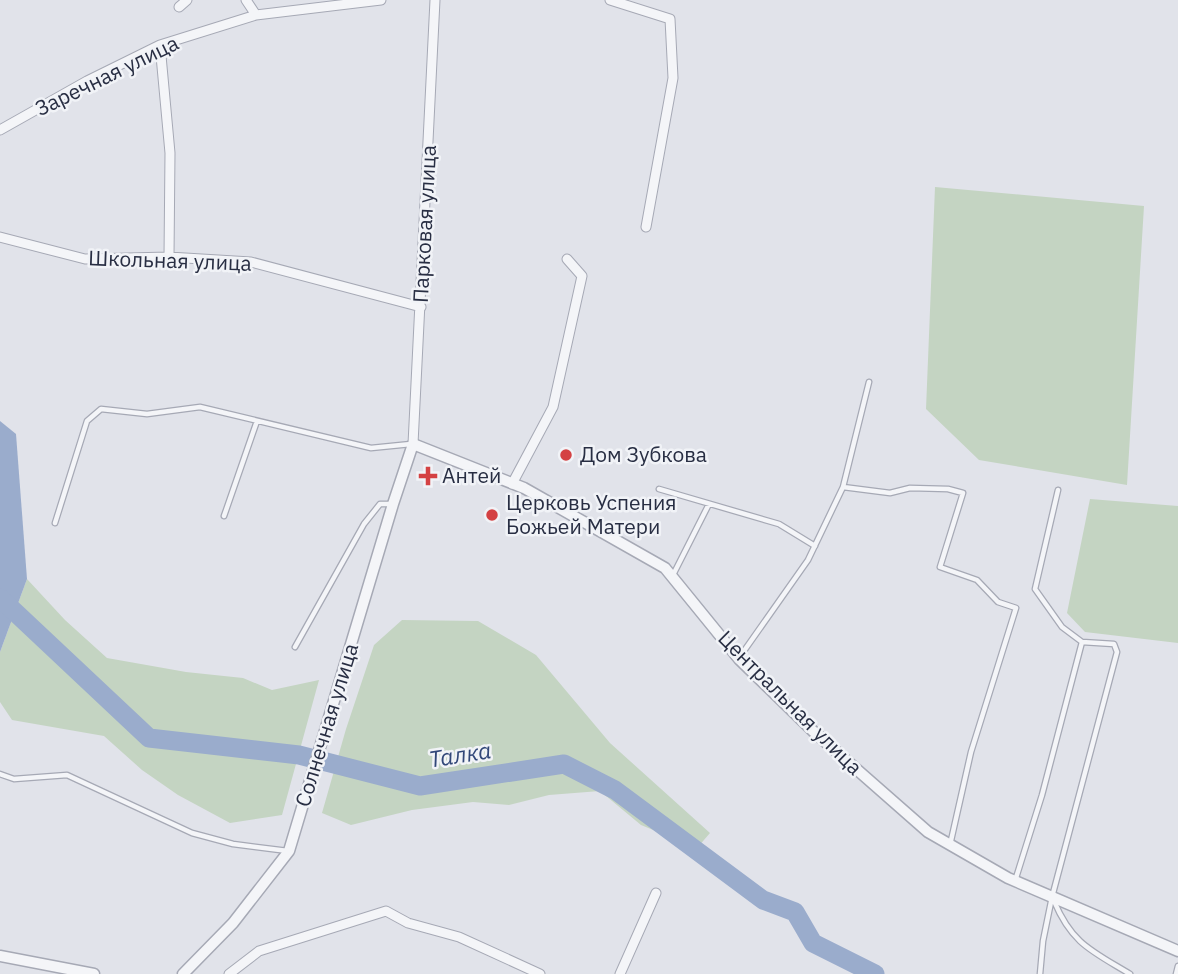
<svg xmlns="http://www.w3.org/2000/svg" width="1178" height="974" font-family="'IBM Plex Sans',sans-serif">
	<style>
		.green { fill: #c4d4c2 }
		.water { fill: #9aaccc }
		.lines { fill: none; stroke-linecap: round; stroke-linejoin: round }
		.river { stroke: #9aaccc; stroke-width: 19 }
		.service-casing { stroke: #a6a9b5; stroke-width: 7 }
		.minor-casing { stroke: #a6a9b5; stroke-width: 11 }
		.tertiary-casing { stroke: #a6a9b5; stroke-width: 13 }
		.service { stroke: #f4f5f8; stroke-width: 4.5 }
		.minor { stroke: #f4f5f8; stroke-width: 9 }
		.tertiary { stroke: #f4f5f8; stroke-width: 10 }
		.poi-dot { fill: #d44143; stroke: #f1f3f7; stroke-width: 2.5 }
		.labels { text-anchor: middle; stroke-width: 5; stroke-linejoin: round; paint-order: stroke }
		.street-label { font-size: 21px; fill: #282e43; stroke: #f1f3f7 }
		.poi-label { font-size: 21px; fill: #282e43; stroke: #f1f3f7; text-anchor: start }
		.water-label { font-size: 23px; font-style: italic; fill: #314778; stroke: #f1f3f7 }
	</style>
	<rect width="100%" height="100%" fill="#e1e3ea"/>
	<path class="green" d="M 935,187 L 1144,206 L 1127,485 L 979,460 L 926,409 Z
		M 1090,499 L 1178,506 L 1178,643 L 1085,632 L 1067,613 Z
		M 27,579 L 65,620 L 107,658 L 186,672 L 243,678 L 272,690 L 319,680 L 282,815 L 230,823 L 178,795 L 142,770 L 104,736 L 12,720 L 0,702 L 0,652 Z
		M 402,620 L 478,621 L 536,655 L 610,743 L 710,833 L 697,848 L 641,825 L 600,791 L 549,795 L 509,805 L 473,802 L 412,810 L 351,825 L 322,813 L 346,729 L 374,645 Z"/>
	<path class="water" d="M 0,421 L 16,434 L 27,579 L 0,652 Z"/>
	<g class="lines">
		<path class="river" d="M 0,598 L 149,738 L 299,755 L 420,786 L 564,764 L 615,790 L 763,900 L 795,912 L 813,943 L 875,974"/>
		<defs>
			<path id="service" d="M 843,487 L 890,493 L 910,488 L 948,489 L 963,493 L 940,567 L 977,580 L 998,602 L 1016,608 L 971,752 L 950,845
				M 659,489 L 779,524 L 815,546
				M 224,516 L 257,421
				M 55,523 L 87,421 L 101,409 L 147,414 L 200,407 L 371,448 L 411,444
				M 673,575 L 709,504
				M 295,647 L 364,524 L 380,504 L 391,504
				M 739,658 L 808,560 L 843,487 L 869,382
				M 0,774 L 14,779 L 67,775 L 192,833 L 233,844 L 288,851
				M 1015,881 L 1042,795 L 1082,642 L 1062,627 L 1035,589 L 1058,490
				M 1054,901 C 1072,944 1092,951 1130,974
				M 1040,974 L 1043,941 L 1052,897 L 1117,652 L 1114,644 L 1082,642
				M 1176,974 L 1178,966"/>
			<path id="minor" d="M 246,0 L 256,15
				M 610,0 L 670,19 L 673,78 L 646,227
				M 179,7 L 187,0
				M 160,45 L 170,153 L 169,257
				M 0,130 L 87,81 L 160,45 L 256,15 L 381,0
				M 0,237 L 85,259 L 169,257 L 251,262 L 421,307
				M 413,444 L 435,0
				M 512,484 L 553,407 L 582,276 L 567,259
				M 229,974 L 259,951 L 386,911 L 408,923 L 459,937 L 540,974
				M 620,974 L 656,893"/>
			<path id="tertiary" d="M 0,956 L 94,974
				M 183,974 L 233,923 L 289,851 L 393,504 L 413,444 L 524,488 L 665,568 L 739,659 L 813,731 L 928,832 L 1008,878 L 1178,951"/>
		</defs>
		<use href="#service" class="service-casing"/>
		<use href="#minor" class="minor-casing"/>
		<use href="#tertiary" class="tertiary-casing"/>
		<use href="#service" class="service"/>
		<use href="#minor" class="minor"/>
		<use href="#tertiary" class="tertiary"/>
	</g>
	<g class="poi-dot">
		<circle cx="566" cy="455" r="7"/>
		<path d="M424.5 465.5h7v7h7v7h-7v7h-7v-7h-7v-7h7z"/>
		<circle cx="492" cy="515" r="7"/>
	</g>
	<g class="labels">
		<g class="street-label">
			<text transform="translate(107 76) rotate(-26)" y="7">Заречная улица</text>
			<text transform="translate(425 224) rotate(-87)" y="7">Парковая улица</text>
			<text transform="translate(170 261) rotate(2)" y="7">Школьная улица</text>
			<text transform="translate(790 703) rotate(45)" y="7">Центральная улица</text>
			<text transform="translate(327 725) rotate(-73)" y="7">Солнечная улица</text>
		</g>
		<g class="poi-label">
			<text x="580" y="462">Дом Зубкова</text>
			<text x="442" y="483">Антей</text>
			<text x="506" y="510">Церковь Успения<tspan x="506" dy="24">Божьей Матери</tspan></text>
		</g>
		<g class="water-label">
			<text transform="translate(460 755) rotate(-9)" y="8">Талка</text>
		</g>
	</g>
</svg>
